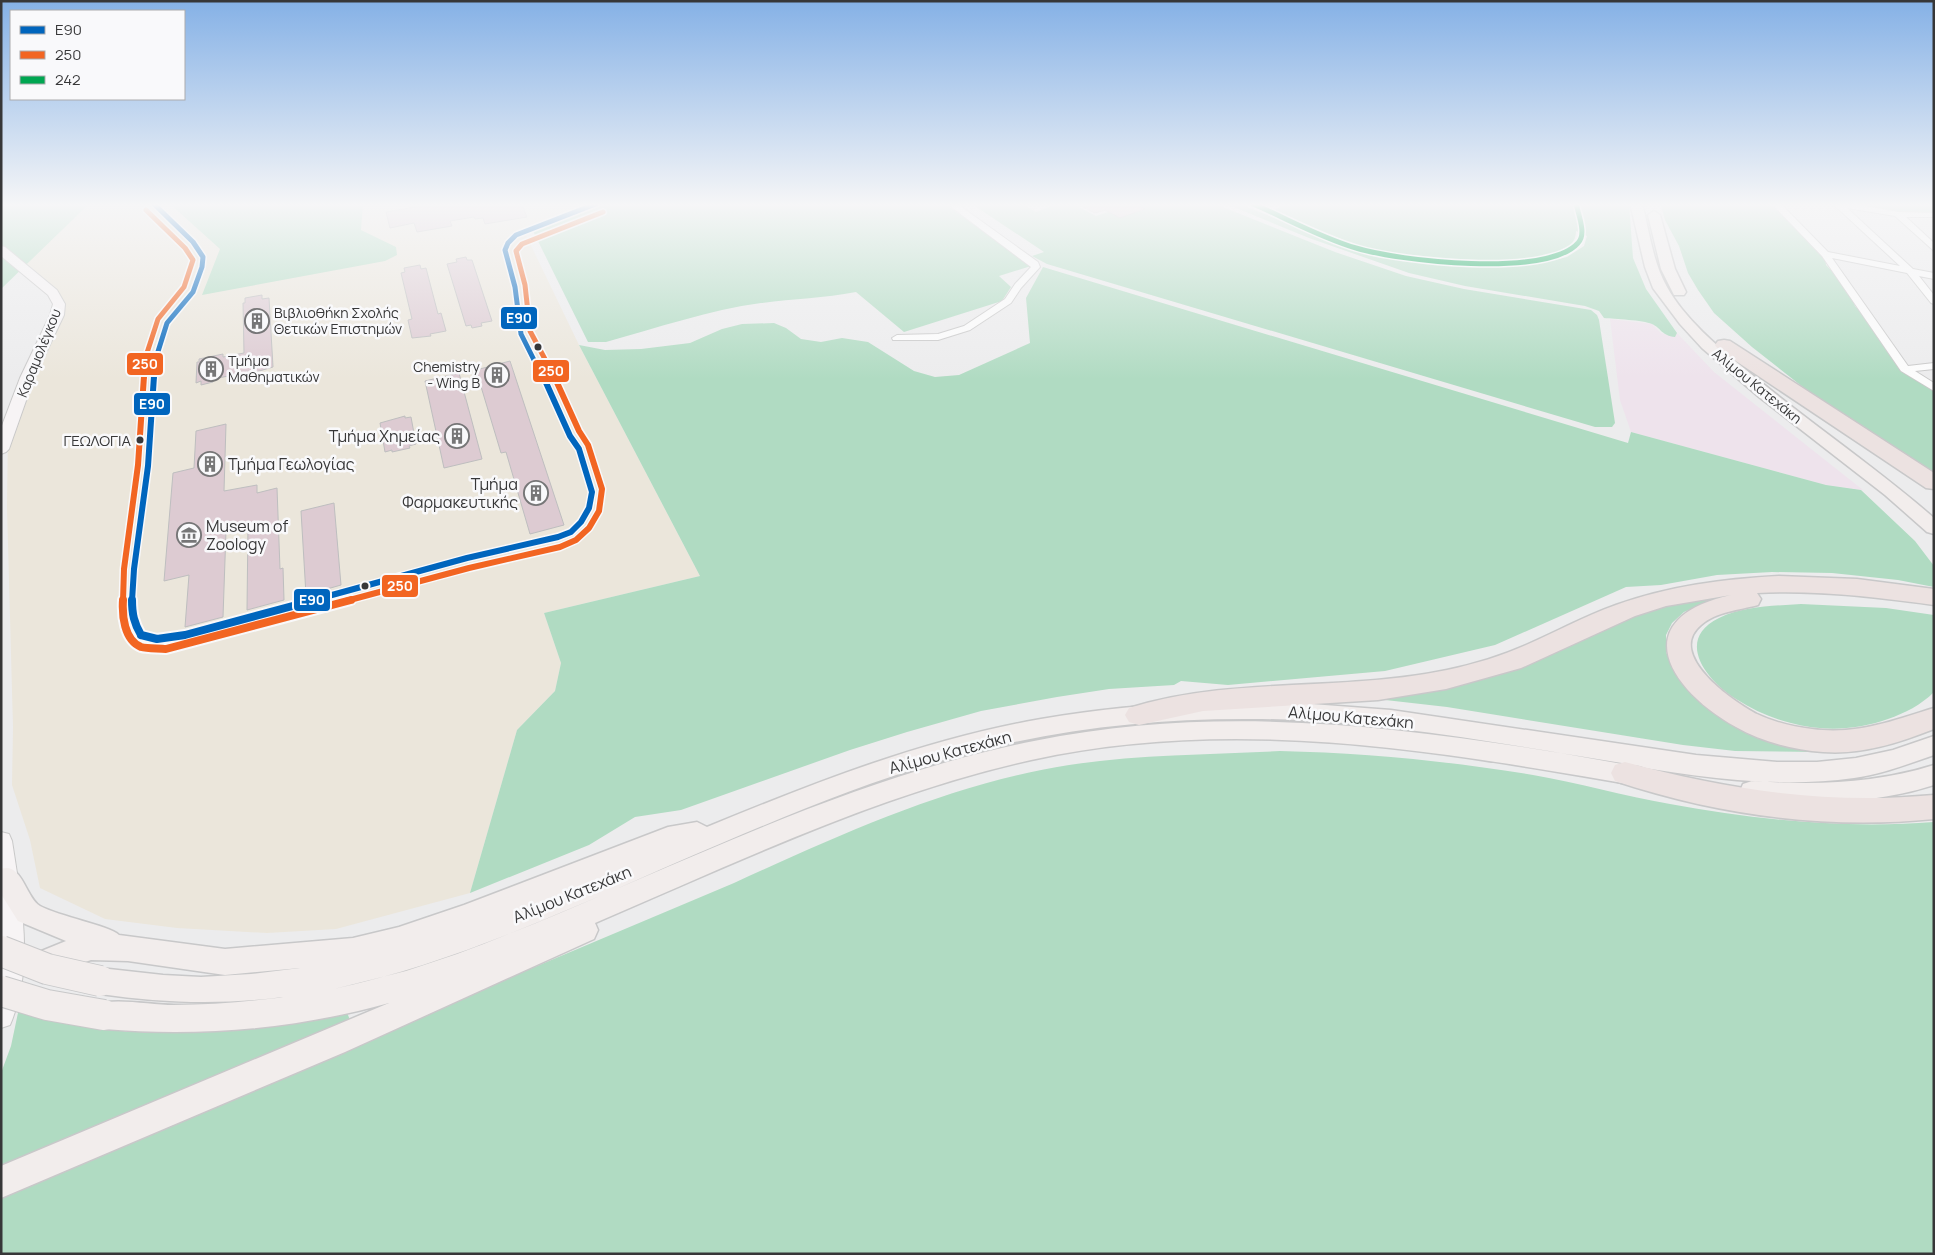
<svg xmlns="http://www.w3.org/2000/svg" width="1935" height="1255" font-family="Manrope,sans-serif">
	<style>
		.industrial { fill: #eee3ec }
		.education { fill: #ebe6db }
		.green { fill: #b0dbc2 }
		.building { fill: #ddcbd2; stroke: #bebebf }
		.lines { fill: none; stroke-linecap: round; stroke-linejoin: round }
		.street-casing { stroke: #c9c9c9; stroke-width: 2 }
		.secondary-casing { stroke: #c9c9c9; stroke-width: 2 }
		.primary-casing { stroke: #c8c8c9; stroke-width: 3 }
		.highway-casing { stroke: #c8c8c9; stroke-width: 3 }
		.street { fill: #fcfcfc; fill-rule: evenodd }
		.secondary { fill: #f7f4f5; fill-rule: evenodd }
		.primary { fill: #f2edec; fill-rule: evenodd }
		.highway { fill: #ece2e1; fill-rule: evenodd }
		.primary-bridge-casing { stroke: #c8c8c9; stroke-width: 32; stroke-linecap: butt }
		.primary-bridge { stroke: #f2edec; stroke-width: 30 }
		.bus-1-far2-casing { stroke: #f9f9fb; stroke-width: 8 }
		.bus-1-far1-casing { stroke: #f9f9fb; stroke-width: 9 }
		.bus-1-casing { stroke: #f9f9fb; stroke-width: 12 }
		.bus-2-far2-casing { stroke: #f9f9fb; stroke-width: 8 }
		.bus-2-far1-casing { stroke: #f9f9fb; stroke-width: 9 }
		.bus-2-casing { stroke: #f9f9fb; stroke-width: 12 }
		.bus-3-casing { stroke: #f9f9fb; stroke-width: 8 }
		.bus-1-far2 { stroke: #0065bd; stroke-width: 5 }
		.bus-1-far1 { stroke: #0065bd; stroke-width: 6 }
		.bus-1 { stroke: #0065bd; stroke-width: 8 }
		.bus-2-far2 { stroke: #f26522; stroke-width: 5 }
		.bus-2-far1 { stroke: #f26522; stroke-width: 6 }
		.bus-2 { stroke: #f26522; stroke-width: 8 }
		.bus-3 { stroke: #00a651; stroke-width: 5 }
		.bus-dot { fill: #373738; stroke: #f9f9fb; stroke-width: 2 }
		.labels { text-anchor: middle; stroke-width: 5; stroke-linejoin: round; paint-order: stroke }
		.far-poi-label { font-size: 14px; fill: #373738; stroke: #f9f9fb; text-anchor: start }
		.far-street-label { font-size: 14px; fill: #373738; stroke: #f9f9fb }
		.bus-label { font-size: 15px; fill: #373738; stroke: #f9f9fb; text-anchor: end }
		.poi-label { font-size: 16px; fill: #373738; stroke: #f9f9fb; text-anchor: end }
		.street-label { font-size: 16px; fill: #373738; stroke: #f9f9fb }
		.line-badge { stroke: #f9f9fb; stroke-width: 2 }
		.badge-label { font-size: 14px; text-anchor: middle; font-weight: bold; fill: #fff }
	</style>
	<rect width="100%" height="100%" fill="#ececed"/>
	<path class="industrial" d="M 1610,319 L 1652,324 L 1661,333 L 1675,337 L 1677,333 L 1714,372 L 1863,490 L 1826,485 L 1631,432 L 1620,400 Z"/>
	<path class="education" d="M 1,203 L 602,203 L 524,231 L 579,345 L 700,576 L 544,613 L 561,663 L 555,691 L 517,730 L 470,893 L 336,929 L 267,933 L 177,928 L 105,919 L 40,888 L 30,840 L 12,785 L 13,727 L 7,507 L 8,429 L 63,302 L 16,254 Z"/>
	<path class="green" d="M 1,203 L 90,203 L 1,289 Z
		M 169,203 L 363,203 L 361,230 L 396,247 L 397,255 L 385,261 L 202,295 L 220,249 Z
		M 609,203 L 944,203 L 1031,266 L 999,276 L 1011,287 L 1002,301 L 904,332 L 856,292 C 824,298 793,299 761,303 C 709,310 657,328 606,342 L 588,342 L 533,231 Z
		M 958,203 L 1020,203 L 1036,212 L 1060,203 L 1071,203 L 1096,216 L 1134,203 L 1213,203 L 1335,252 L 1406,276 L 1464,289 L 1591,310 L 1597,315 L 1599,320 L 1615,423 L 1612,427 L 1595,427 L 1047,264 L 1032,256 L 1044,252 L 972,204 L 962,206 Z
		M 1224,203 L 1237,203 L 1349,248 L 1389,258 L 1491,264 L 1536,264 L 1567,257 L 1584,246 L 1587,236 L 1576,231 C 1576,269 1484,260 1460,259 C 1436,258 1411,259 1387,253 C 1358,247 1332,236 1305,224 C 1295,220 1282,216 1274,210 L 1288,203 L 1629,203 L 1633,258 L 1646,289 L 1677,333 L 1675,337 C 1662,336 1661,328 1652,324 C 1643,320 1615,319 1604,318 L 1599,311 L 1585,306 L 1465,286 L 1409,273 L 1309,238 Z
		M 1660,203 L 1774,203 L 1825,254 L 1826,265 L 1848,287 L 1855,306 L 1881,335 L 1899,361 L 1934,388 L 1934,474 L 1813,395 L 1752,347 L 1714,313 L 1698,290 L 1688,273 L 1679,246 L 1665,220 Z
		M 1851,203 L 1927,203 L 1934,208 L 1934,212 L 1899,212 Z
		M 1043,267 L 1628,443 L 1631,432 L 1826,485 L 1861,490 L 1915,541 L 1934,566 L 1934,587 L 1898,580 L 1832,573 L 1772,572 L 1717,575 L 1661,585 L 1626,587 L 1495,645 L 1385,671 L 1228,685 L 1181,681 L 1174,685 L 1109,689 L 1057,697 L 981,711 L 907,732 L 850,750 L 681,810 L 635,817 L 589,845 L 470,893 L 517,730 L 555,691 L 561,663 L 544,613 L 700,576 L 579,345 L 605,350 L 641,349 L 690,343 L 722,329 L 742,324 L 774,323 L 786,328 L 801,339 L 821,342 L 842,338 L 868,342 L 914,371 L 935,377 L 959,375 L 1030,343 L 1026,298 Z
		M 1733,590 L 1847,593 L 1760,592 L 1714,599 L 1684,612 L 1672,623 L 1666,635 L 1666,652 L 1675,671 L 1691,690 L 1796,747 L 1819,752 L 1735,751 L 1683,745 L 1447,707 L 1359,697 L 1406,693 L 1648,609 Z
		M 1801,604 L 1886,608 L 1934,615 L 1934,692 C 1921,705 1905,713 1888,719 C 1857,730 1823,732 1791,723 C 1771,718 1753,710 1736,699 C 1707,681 1674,640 1719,618 C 1744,606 1774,606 1801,604 Z
		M 1280,751 C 1365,753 1449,761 1533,775 C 1579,783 1624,796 1670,804 C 1756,820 1846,829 1934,822 L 1934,1254 L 1,1254 L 1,1192 L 734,883 C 841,834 952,783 1069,765 C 1139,754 1209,755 1280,751 Z
		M 19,1008 L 98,1027 L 129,1032 L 162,1032 L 226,1031 L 267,1025 L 346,1010 L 350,1020 L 35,1153 L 1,1165 L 1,1073 L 11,1046 Z"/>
	<path class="building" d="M 426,203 L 521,203 L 527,217 L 485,224 L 483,218 L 475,219 L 474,217 L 450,221 L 452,226 L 417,232 L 414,223 L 390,228 L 386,212 L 427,205 Z
		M 1075,203 L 1133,203 L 1145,209 L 1120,218 L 1105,210 L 1095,213 Z
		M 466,257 L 467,260 L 472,260 L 492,321 L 481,323 L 482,326 L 472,328 L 471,325 L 466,326 L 447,264 L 457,262 L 456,259 Z
		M 420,265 L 421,269 L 426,268 L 438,314 L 441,313 L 446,331 L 430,334 L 431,336 L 412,338 L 408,320 L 412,319 L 401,273 L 405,272 L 404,268 Z
		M 262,295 L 262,299 L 269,298 L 273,367 L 249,374 L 249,372 L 213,379 L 213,382 L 201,385 L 201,381 L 196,383 L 197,362 L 199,362 L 199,359 L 223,354 L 223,357 L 244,353 L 243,303 L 245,303 L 245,298 Z
		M 510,361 L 564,525 L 530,534 L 506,452 L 501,453 L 476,370 Z
		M 459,373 L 482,459 L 444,468 L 425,381 Z
		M 405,416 L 405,418 L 411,417 L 416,444 L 409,446 L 410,448 L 392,452 L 392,450 L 385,452 L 380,423 Z
		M 226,424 L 224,491 L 257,485 L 257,493 L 277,488 L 280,569 L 283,568 L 284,600 L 247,610 L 248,525 L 226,531 L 223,617 L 185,627 L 189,575 L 164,581 L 173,473 L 194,468 L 196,431 Z
		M 334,503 L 341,585 L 306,595 L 301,511 Z"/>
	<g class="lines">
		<defs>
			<path id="street" d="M 946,203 L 956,203 L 1038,262 L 1040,267 L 1021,288 L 1011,303 L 970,330 L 938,340 L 893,340 L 892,338 L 897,335 L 938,334 L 964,326 L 1005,299 L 1015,284 L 1031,267 Z
				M 1771,203 L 1780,203 L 1828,252 L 1900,266 L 1833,204 L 1848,203 L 1898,212 L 1934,213 L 1934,217 L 1906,217 L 1934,243 L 1934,251 L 1895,216 L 1847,208 L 1913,269 L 1934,273 L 1934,279 L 1919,276 L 1934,295 L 1934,304 L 1931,303 L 1907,273 L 1832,258 L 1908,366 L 1934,363 L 1934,369 L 1915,371 L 1934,383 L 1934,391 L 1901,371 L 1822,256 Z"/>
			<path id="secondary" d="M 1,246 L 5,247 L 57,290 L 65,304 L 64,315 L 34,378 L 9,449 L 6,452 L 1,454 L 1,428 L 20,378 L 50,315 L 53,304 L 48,295 L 1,256 Z
				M 1,832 L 9,834 L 12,841 C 21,900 35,968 10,1025 L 1,1028 Z"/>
			<path id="primary" d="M 1630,203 L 1642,203 C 1649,230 1653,263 1667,287 C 1684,318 1718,347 1745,369 C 1807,421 1873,465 1934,518 L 1934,534 L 1927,532 L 1885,495 L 1759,397 L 1702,348 L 1680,324 L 1653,288 L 1645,267 Z
				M 1654,211 L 1660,215 L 1675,269 L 1686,292 L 1684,295 L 1674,295 L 1661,269 L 1648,215 Z
				M 1213,702 L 1285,702 L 1391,710 L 1696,755 L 1777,762 L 1817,762 L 1856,758 L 1893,750 L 1934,736 L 1934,755 C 1908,764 1882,774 1854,778 C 1753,792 1648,768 1549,751 C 1448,735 1346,718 1244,719 C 1152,719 1061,729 972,752 C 886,775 804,808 722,843 C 596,896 469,960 334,989 L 406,971 L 457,954 C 649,882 832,781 1034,741 C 1242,699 1435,732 1640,766 L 1649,769 L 1652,776 L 1649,783 L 1640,786 C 1438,751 1235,715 1031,760 C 879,794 737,862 595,923 L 598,930 L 594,939 L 345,1052 L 1,1198 L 1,1166 L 389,1003 C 296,1029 200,1037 104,1029 L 94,1025 L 89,1015 L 94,1005 C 113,997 151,1005 174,1005 C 208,1005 243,1002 277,998 L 283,997 C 219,1005 163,1003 100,994 L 90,990 L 86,981 L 90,972 L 100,968 L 163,975 L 201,977 L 251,974 L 300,968 L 225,975 L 128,961 L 91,960 L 49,974 L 39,970 L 35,961 L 39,952 L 66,941 L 18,921 L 1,894 L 1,869 C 22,862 26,898 40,906 C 58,916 110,926 119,935 L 225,949 L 353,938 L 399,927 L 464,905 L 668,827 L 697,822 L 707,827 C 814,783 925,739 1041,719 C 1098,709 1155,704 1213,702 Z
				M 1934,765 L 1934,785 C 1874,804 1814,805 1752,801 L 1743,798 L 1740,791 L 1743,784 L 1752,781 C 1814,785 1874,784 1934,765 Z"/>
			<path id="highway" d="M 1724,340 L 1730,341 L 1934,473 L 1934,489 L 1926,488 L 1718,349 L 1715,345 L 1718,341 Z
				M 1779,576 L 1857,579 L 1934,589 L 1934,605 C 1875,597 1816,590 1757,593 L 1761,599 L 1758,605 C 1739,610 1716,612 1701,625 C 1665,655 1734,702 1757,714 C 1774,722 1793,727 1812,729 C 1856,735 1892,721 1934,708 L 1934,729 C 1898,743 1862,755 1823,752 C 1794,750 1762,742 1736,727 C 1668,689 1625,619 1731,595 L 1666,606 L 1635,616 L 1521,668 L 1446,689 L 1378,700 L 1203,711 L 1139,725 L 1129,722 L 1125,715 L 1129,708 C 1232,676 1342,692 1447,670 C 1475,664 1501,656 1526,645 C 1556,632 1585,616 1616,605 C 1669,586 1723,579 1779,576 Z
				M 1625,762 C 1728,790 1827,805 1934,795 L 1934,819 C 1826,830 1718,815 1615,781 L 1611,773 L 1615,765 Z"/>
		</defs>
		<use href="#street" class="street-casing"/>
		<use href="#secondary" class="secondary-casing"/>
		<use href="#primary" class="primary-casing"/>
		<use href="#highway" class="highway-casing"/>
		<use href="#street" class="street"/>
		<use href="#secondary" class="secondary"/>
		<use href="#primary" class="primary"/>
		<use href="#highway" class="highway"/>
		<defs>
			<path id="primary-bridge" d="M 1,951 L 47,969 L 100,981
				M 1,991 L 47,1005 L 104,1015"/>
		</defs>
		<use href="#primary-bridge" class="primary-bridge-casing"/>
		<use href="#primary-bridge" class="primary-bridge"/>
		<defs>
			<path id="bus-1-far2" d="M 153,203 L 193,242 L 203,257 L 202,267 L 193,292 L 167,323 L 155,361 L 154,378
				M 543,378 L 521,334 L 515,287 L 505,250 L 508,243 L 516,235 L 598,203"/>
			<path id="bus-1-far1" d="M 132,601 L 134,569 L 148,466 L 154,376
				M 310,601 L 467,558 L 558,537 L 571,532 L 581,522 L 589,508 L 592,492 L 579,449 L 570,436 L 543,376"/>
			<path id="bus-1" d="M 132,600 C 132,614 134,623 141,635
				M 141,635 L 157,639 L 185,635 L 315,600"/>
			<path id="bus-2-far2" d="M 144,378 L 145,359 L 158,319 L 184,287 L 193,260 L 185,248 L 146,210
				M 555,378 L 530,331 L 525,285 L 516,251 L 522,244 L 603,212"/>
			<path id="bus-2-far1" d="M 123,601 L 124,569 L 138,465 L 144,376
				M 346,601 L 469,568 L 560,547 L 576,540 L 589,528 L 599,511 L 602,489 L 588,445 L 579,431 L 554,376"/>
			<path id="bus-2" d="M 123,600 C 122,615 124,640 141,647 C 148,649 159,648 166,649 L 351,600"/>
			<path id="bus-3" d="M 1251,203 C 1286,218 1319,237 1356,248 C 1398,261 1547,278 1578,243 C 1587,234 1578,214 1576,203"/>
		</defs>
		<use href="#bus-1-far2" class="bus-1-far2-casing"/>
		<use href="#bus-1-far1" class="bus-1-far1-casing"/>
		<use href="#bus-1" class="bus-1-casing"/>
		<use href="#bus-2-far2" class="bus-2-far2-casing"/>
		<use href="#bus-2-far1" class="bus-2-far1-casing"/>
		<use href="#bus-2" class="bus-2-casing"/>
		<use href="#bus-3" class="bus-3-casing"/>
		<use href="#bus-1-far2" class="bus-1-far2"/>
		<use href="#bus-1-far1" class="bus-1-far1"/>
		<use href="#bus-1" class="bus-1"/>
		<use href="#bus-2-far2" class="bus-2-far2"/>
		<use href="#bus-2-far1" class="bus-2-far1"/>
		<use href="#bus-2" class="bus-2"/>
		<use href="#bus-3" class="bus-3"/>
	</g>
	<linearGradient id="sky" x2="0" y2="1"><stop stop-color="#85b1e6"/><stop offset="0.54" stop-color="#f6f6f7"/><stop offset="1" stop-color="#f6f6f7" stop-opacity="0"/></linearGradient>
	<rect width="1935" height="379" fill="url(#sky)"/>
	<defs>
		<symbol id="building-ring" viewBox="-11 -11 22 22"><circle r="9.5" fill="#f9f9fb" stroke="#767677" stroke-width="1.5"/><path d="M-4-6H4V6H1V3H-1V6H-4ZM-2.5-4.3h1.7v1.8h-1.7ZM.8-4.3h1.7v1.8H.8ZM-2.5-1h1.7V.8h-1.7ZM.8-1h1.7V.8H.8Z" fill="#767677"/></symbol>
		<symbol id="museum-ring" viewBox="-11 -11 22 22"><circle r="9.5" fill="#f9f9fb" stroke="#767677" stroke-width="1.5"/><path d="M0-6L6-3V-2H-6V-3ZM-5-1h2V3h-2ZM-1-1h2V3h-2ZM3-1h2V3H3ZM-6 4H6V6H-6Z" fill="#767677"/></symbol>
	</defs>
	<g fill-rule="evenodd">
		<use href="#building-ring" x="243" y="307" width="28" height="28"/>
		<use href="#building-ring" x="197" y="355" width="28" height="28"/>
		<use href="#building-ring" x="483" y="361" width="28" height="28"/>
		<use href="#building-ring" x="443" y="422" width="28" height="28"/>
		<use href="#building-ring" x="196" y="450" width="28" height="28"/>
		<use href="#building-ring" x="522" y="479" width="28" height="28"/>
		<use href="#museum-ring" x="175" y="521" width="28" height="28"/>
	</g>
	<g class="bus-dot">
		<circle cx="538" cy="347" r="4.5"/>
		<circle cx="140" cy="440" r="4.5"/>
		<circle cx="365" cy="586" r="4.5"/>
	</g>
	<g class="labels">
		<g class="far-poi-label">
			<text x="274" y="318">Βιβλιοθήκη Σχολής<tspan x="274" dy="16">Θετικών Επιστημών</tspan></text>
			<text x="228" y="366">Τμήμα<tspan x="228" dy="16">Μαθηματικών</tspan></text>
			<text x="480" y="372" text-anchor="end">Chemistry<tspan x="480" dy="16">- Wing Β</tspan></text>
		</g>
		<g class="far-street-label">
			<text transform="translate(39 353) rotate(-68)" y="5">Καραμολέγκου</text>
			<text transform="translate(1757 386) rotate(39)" y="5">Αλίμου Κατεχάκη</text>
		</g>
		<g class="bus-label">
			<text x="131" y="446">ΓΕΩΛΟΓΙΑ</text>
		</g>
		<g class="poi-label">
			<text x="440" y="442">Τμήμα Χημείας</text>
			<text x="228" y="470" text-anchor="start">Τμήμα Γεωλογίας</text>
			<text x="518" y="490">Τμήμα<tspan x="518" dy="18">Φαρμακευτικής</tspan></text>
			<text x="206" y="532" text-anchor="start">Museum of<tspan x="206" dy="18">Zoology</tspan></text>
		</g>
		<g class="street-label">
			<text transform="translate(1351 717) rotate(5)" y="6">Αλίμου Κατεχάκη</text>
			<text transform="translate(950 752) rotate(-15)" y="6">Αλίμου Κατεχάκη</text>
			<text transform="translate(572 894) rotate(-22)" y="6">Αλίμου Κατεχάκη</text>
		</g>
	</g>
	<g class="line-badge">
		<rect x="500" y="306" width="38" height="24" rx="5" fill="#0065bd"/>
		<rect x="126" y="352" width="38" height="24" rx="5" fill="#f26522"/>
		<rect x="532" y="359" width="38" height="24" rx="5" fill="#f26522"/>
		<rect x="133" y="392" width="38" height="24" rx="5" fill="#0065bd"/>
		<rect x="381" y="574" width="38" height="24" rx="5" fill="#f26522"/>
		<rect x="293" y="588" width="38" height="24" rx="5" fill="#0065bd"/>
	</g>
	<g class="badge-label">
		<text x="519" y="323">Ε90</text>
		<text x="145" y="369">250</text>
		<text x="551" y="376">250</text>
		<text x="152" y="409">Ε90</text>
		<text x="400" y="591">250</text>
		<text x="312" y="605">Ε90</text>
	</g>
	<rect width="1935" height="1255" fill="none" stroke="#373738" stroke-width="5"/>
	<rect x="10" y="10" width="175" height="90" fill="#f9f9fb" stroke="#ababad"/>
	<rect x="20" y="26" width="25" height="8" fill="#0065bd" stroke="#ababad"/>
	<text x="55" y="35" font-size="15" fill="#373738">Ε90</text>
	<rect x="20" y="51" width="25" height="8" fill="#f26522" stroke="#ababad"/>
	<text x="55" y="60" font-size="15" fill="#373738">250</text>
	<rect x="20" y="76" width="25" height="8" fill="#00a651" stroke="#ababad"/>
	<text x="55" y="85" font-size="15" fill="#373738">242</text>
</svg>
